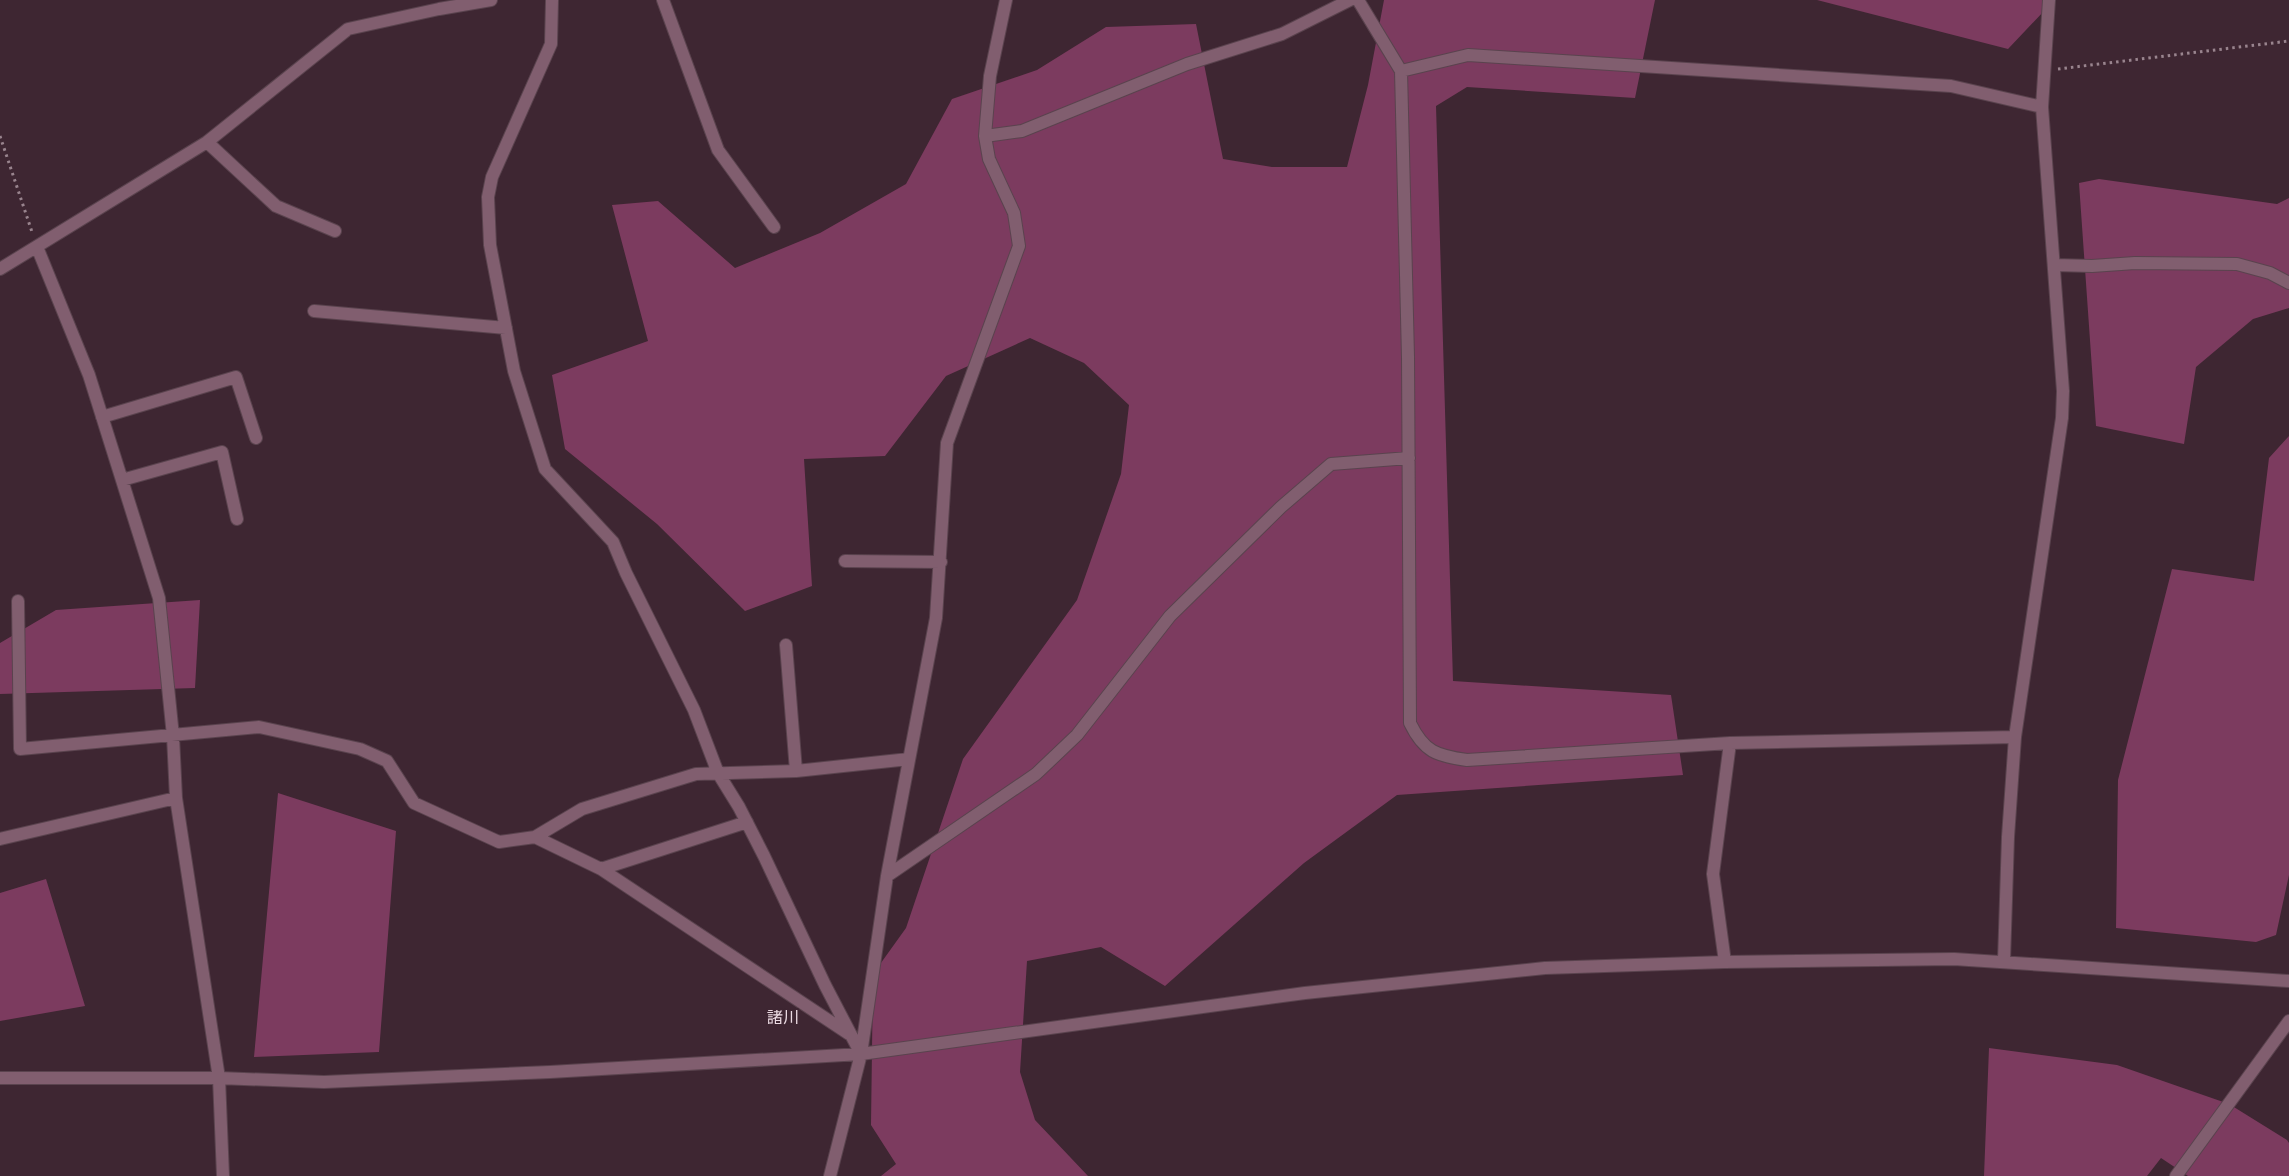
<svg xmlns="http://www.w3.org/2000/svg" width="2289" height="1176" font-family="Quicksand,'Noto Sans JP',sans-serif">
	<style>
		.green { fill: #7c3b5f }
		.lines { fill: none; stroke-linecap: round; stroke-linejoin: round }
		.minor-casing { stroke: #5a434e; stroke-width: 14 }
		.path { stroke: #99848e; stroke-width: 3; stroke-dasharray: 2.5 4; stroke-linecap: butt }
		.minor { stroke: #815e6f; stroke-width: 12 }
		.labels { text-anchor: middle; stroke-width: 4; stroke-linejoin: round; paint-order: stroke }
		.quarter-label { font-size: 16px; fill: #ebdae2; stroke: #3e2632 }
	</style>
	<rect width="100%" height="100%" fill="#3e2632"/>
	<path class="green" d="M 1384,0 L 1655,0 L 1635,98 L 1467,87 L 1436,106 L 1453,681 L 1671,695 L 1683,775 L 1397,795 L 1304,863 L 1165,986 L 1101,947 L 1027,961 L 1020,1072 L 1035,1120 L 1088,1176 L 881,1176 L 896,1164 L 871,1125 L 873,974 L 906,928 L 963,759 L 1077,600 L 1121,474 L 1129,405 L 1084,363 L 1030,338 L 946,376 L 885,456 L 804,459 L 812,586 L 745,611 L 657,524 L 565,449 L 552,375 L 648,341 L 612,205 L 658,201 L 735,268 L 820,233 L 906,184 L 952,99 L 1037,70 L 1106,27 L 1196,24 L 1223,159 L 1272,167 L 1347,167 L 1368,85 Z
		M 1817,0 L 2043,0 L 2044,11 L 2008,49 Z
		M 2099,179 L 2277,204 L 2289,198 L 2289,308 L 2253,319 L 2196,367 L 2184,444 L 2096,426 L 2079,183 Z
		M 2289,436 L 2289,875 L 2276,935 L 2256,942 L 2116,928 L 2118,780 L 2172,569 L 2254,581 L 2269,458 Z
		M 200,600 L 195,688 L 0,694 L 0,643 L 56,610 Z
		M 278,793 L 396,831 L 379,1052 L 254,1057 Z
		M 46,879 L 85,1006 L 0,1021 L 0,893 Z
		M 1989,1048 L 2117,1065 L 2229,1104 L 2287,1140 L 2289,1143 L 2289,1176 L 2188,1176 L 2161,1158 L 2147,1176 L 1984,1176 Z"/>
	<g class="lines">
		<defs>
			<path id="minor" d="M 552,0 L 551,44 L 492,177 L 488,197 L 490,245 L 514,371 L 545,469 L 613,542 L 626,573 L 694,710 L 718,773 L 739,807 L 764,856 L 825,985 L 861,1054
				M 663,0 L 718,150 L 774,227
				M 1358,0 L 1401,71 L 1408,357 L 1410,723 C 1424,752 1437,756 1467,760 L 1730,743 L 2015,737
				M 1401,71 L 1468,55 L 1951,86 L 2042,107
				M 985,136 L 1022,131 L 1187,64 L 1282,34 L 1350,0
				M 207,142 L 276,206 L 335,231
				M 37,247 L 89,375 L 159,598 L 173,736 L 176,798 L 219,1078 L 223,1176
				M 2054,265 L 2092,266 L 2135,263 L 2237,264 L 2270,273 L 2289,283
				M 0,269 L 207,142 L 348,29 L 439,9 L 491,0
				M 314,311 L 506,328
				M 102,417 L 236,377 L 256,438
				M 122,480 L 222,452 L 237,519
				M 845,561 L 941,562
				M 18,601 L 20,749 L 259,727 L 360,749 L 387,761 L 414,803 L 499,842 L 535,837 L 601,869 L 849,1034
				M 786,645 L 796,771
				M 535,837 L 582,809 L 696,774 L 796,771 L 909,759
				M 0,839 L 176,798
				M 601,869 L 747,822
				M 887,876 L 1036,774 L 1077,735 L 1170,616 L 1281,507 L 1331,464 L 1409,458
				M 2004,961 L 2008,837 L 2015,737 L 2062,418 L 2063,391 L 2042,107 L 2049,0
				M 1725,962 L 1713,874 L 1730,743
				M 0,1078 L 219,1078 L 324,1082 L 550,1072 L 861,1054 L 1305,993 L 1545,968 L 1725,962 L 1954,959 L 2289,981
				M 830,1176 L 861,1054 L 887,876 L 936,618 L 947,443 L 1019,246 L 1014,213 L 989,159 L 985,136 L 990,76 L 1006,0
				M 2176,1176 L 2289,1021"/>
		</defs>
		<use href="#minor" class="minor-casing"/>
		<path class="path" d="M 2058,69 L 2289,41
			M 0,136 L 32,232"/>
		<use href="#minor" class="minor"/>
	</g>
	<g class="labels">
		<g class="quarter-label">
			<text x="783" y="1023">諸川</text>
		</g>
	</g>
</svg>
